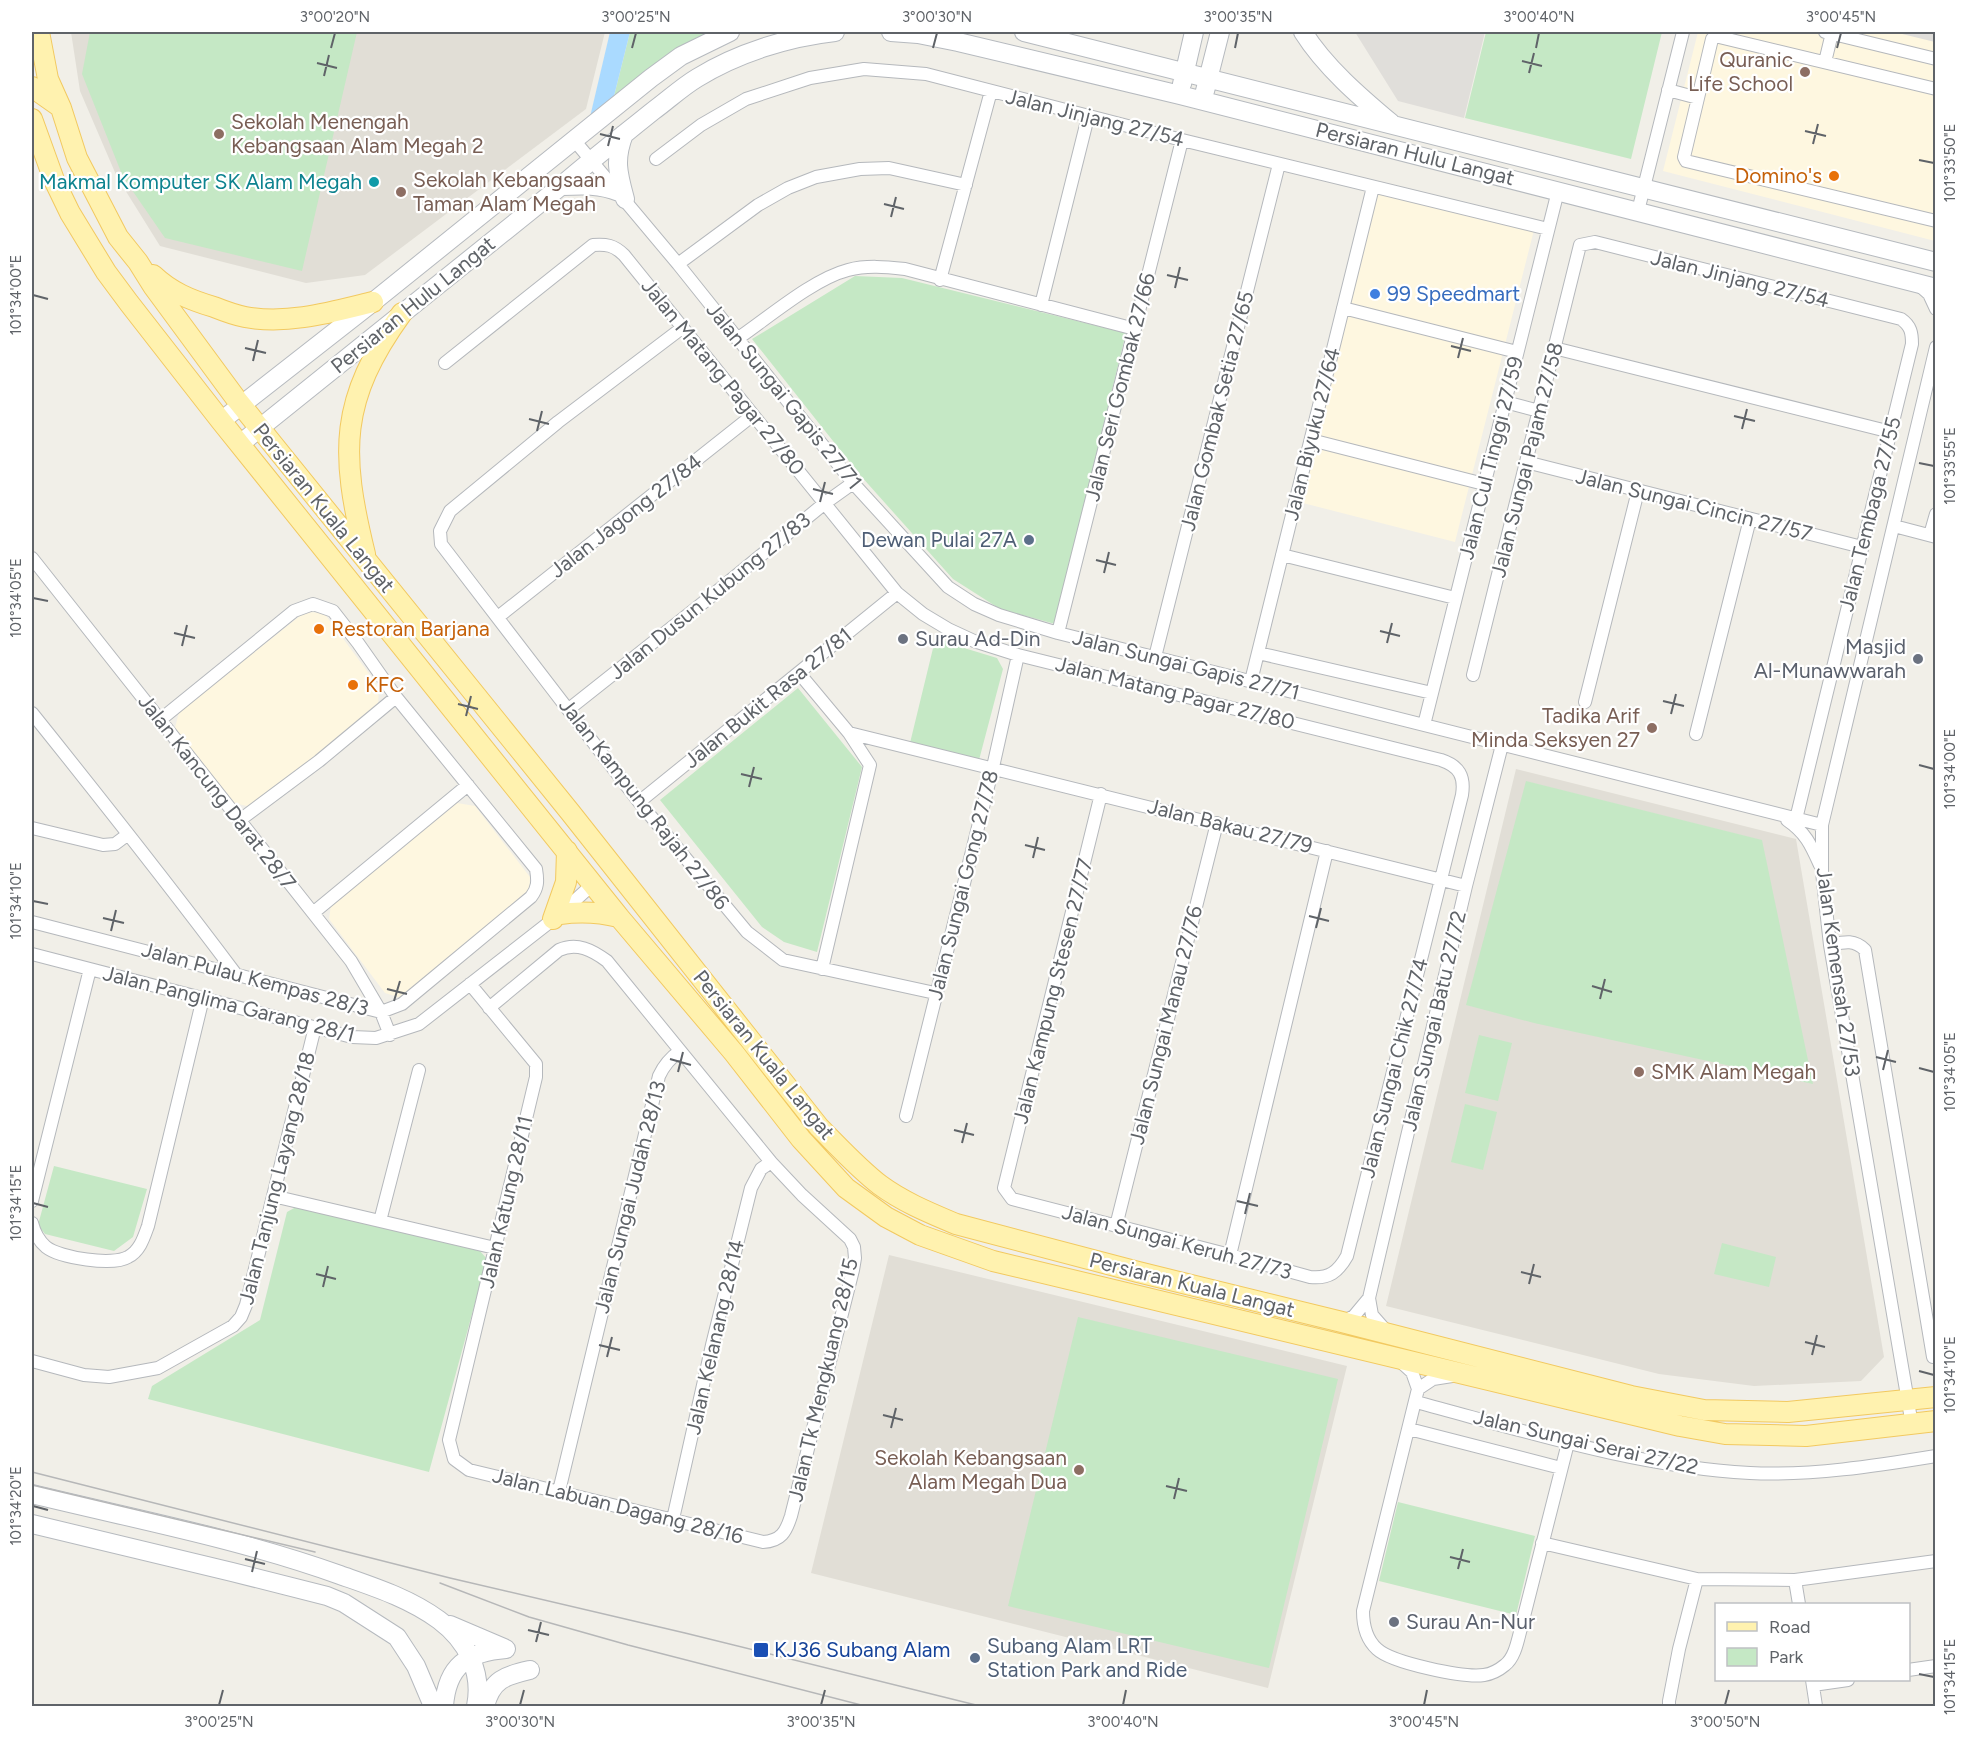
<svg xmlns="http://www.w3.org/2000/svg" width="1967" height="1738" font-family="Figtree,sans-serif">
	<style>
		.commercial { fill: #fef7e0 }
		.industrial { fill: #e0deda }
		.education { fill: #e1ded6 }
		.green { fill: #c5e8c5 }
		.water { fill: #aadaff }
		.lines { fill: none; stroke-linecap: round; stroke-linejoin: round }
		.street-casing { stroke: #b5b8bc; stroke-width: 14 }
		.secondary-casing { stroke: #b6babf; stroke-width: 20 }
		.primary-casing { stroke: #f2c960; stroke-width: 22 }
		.street { stroke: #fff; stroke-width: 12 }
		.secondary { stroke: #fff; stroke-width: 18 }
		.primary { stroke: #fff2af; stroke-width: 20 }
		.tram { stroke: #b6b7b8; stroke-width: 1.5 }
		.ticks { fill: none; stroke: #5f6368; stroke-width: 2 }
		.education-dot { fill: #8d6e63; stroke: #fff; stroke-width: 2 }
		.food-dot { fill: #e8710a; stroke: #fff; stroke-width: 2 }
		.culture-dot { fill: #0f9aa8; stroke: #fff; stroke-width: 2 }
		.shop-dot { fill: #3f7fe0; stroke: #fff; stroke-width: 2 }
		.service-dot { fill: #5c6f8a; stroke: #fff; stroke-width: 2 }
		.worship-dot { fill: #6b7280; stroke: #fff; stroke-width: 2 }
		.transit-dot { fill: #1a4fb4; stroke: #fff; stroke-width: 2 }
		.labels { text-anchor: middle; stroke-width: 4.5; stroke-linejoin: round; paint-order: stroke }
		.education-label { font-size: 21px; fill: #785e54; stroke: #fff; text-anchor: end }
		.street-label { font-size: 21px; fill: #5f6368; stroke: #fff }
		.food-label { font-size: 21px; fill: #c56008; stroke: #fff; text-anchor: start }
		.culture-label { font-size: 21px; fill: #0d838f; stroke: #fff; text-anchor: end }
		.shop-label { font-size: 21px; fill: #366cbe; stroke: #fff; text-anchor: start }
		.service-label { font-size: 21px; fill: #4e5e75; stroke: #fff; text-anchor: end }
		.worship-label { font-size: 21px; fill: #5b616d; stroke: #fff; text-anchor: start }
		.transit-label { font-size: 21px; fill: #164399; stroke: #fff; text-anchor: start }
		.neatline { fill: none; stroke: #5f6368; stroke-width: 2 }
		.ticks-label { font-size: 15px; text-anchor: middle; fill: #5f6368 }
	</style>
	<rect width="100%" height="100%" fill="#f1efe8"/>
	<path class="commercial" d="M 1698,32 L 1935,32 L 1935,241 L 1663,171 Z
		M 1376,192 L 1534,230 L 1455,542 L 1299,502 Z
		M 305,612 L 324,613 L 379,687 L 378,706 L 251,807 L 234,803 L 175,728 L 179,712 Z
		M 457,803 L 475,806 L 530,877 L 529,896 L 401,998 L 385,993 L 329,919 L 331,905 Z"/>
	<path class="industrial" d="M 1355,32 L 1485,32 L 1464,118 L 1398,101 Z
		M 1894,32 L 1935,32 L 1935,42 Z"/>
	<path class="education" d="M 71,32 L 605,32 L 586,109 L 365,275 L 306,283 L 160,246 L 117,177 L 80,91 Z
		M 1516,769 L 1796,839 L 1884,1357 L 1861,1381 L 1754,1386 L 1659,1374 L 1386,1306 Z
		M 889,1255 L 1347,1366 L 1268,1688 L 811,1573 Z"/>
	<path class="green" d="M 90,32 L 357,32 L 302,271 L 165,238 L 123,177 L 82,74 Z
		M 630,32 L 709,32 L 676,50 L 614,96 Z
		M 1486,32 L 1662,32 L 1631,159 L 1465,118 Z
		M 855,276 L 902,278 L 1126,333 L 1055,624 L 1000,609 L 953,579 L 860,475 L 752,339 Z
		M 936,636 L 951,644 L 997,658 L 1003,669 L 979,760 L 910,743 Z
		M 798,688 L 862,767 L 817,952 L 784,942 L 762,927 L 660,800 Z
		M 1526,781 L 1762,840 L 1813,1084 L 1534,1023 L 1466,1005 Z
		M 1479,1035 L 1512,1043 L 1498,1101 L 1465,1093 Z
		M 1465,1104 L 1497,1112 L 1483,1170 L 1451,1162 Z
		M 54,1166 L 147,1189 L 133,1237 L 114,1251 L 45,1234 L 38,1225 Z
		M 296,1207 L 480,1251 L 487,1259 L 429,1472 L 148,1399 L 152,1386 L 260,1320 L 287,1212 Z
		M 1722,1243 L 1776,1257 L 1769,1287 L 1714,1274 Z
		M 1078,1317 L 1338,1379 L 1269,1668 L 1008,1606 Z
		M 1398,1502 L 1535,1536 L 1516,1615 L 1379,1581 Z"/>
	<path class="water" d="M 610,32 L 630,32 L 614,96 L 590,117 Z"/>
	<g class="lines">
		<defs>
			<path id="street" d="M 1825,32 L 1936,59
				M 1825,62 L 1832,33
				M 1936,89 L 1715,36 L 1712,39 L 1684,157 L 1686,161 L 1936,221
				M 1668,90 L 1698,98
				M 574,140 L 678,264 L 853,483 L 948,587 L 974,604 L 999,615 L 1058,633 L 1822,825
				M 656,159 L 701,125 L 746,99 L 810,78 L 864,69 L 926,74 L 1182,140 L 1548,229
				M 1638,211 L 1683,32
				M 678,264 L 758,205 L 788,188 L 816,177 L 860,169 L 889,168 L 966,185
				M 940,280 L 991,91
				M 1920,286 L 1929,294 L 1936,309
				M 1041,305 L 1088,117
				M 1343,308 L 1517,352
				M 682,328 L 558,422 L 450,511 L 440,531 L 441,544 L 639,802 L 747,932 L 783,960 L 935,993
				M 737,339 C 768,318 813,279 848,270 C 867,265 886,267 905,269 L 1135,329
				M 1554,348 L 1891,432
				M 445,363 L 593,245 C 606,244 614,245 624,255 L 897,593 L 923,614 L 948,629 L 974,641 L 1018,655 L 1441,760 C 1459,766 1465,776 1462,795 L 1347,1256 C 1338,1272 1329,1279 1310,1277 L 1230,1255 L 1012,1199 L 1004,1188 L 1101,794
				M 1505,402 L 1539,411
				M 1311,440 L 1484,484
				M 1526,462 L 1862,547
				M 1894,526 L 1936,537
				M 1930,535 L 1936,514
				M 1282,555 L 1455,598
				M 32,558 L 351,961 L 381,1012 L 390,1035
				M 498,617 L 753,415
				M 1058,633 L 1182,140
				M 1258,653 L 1432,693
				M 1155,657 L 1279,164
				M 799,673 L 849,733 L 1466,886
				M 1473,675 L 1580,245 L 1595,242 L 1901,319 C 1911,326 1912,333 1912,344 L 1796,819
				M 1251,681 L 1373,187
				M 1585,702 L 1638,491
				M 569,709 L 704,602 L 825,503 L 853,483
				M 32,713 C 101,799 169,885 235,973
				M 1424,725 L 1558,191
				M 1696,734 L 1750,519
				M 639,802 L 897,593
				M 240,820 L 319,761 L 396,697
				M 1787,820 C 1806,833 1811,845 1820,865
				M 32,828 L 103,845 L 115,844 L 127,835
				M 313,913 L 468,785
				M 32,922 L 381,1012 L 402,1004 L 531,897 C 538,888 538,881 536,869 L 396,697 L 358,643 L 333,611 L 313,604 L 294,611 L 160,720
				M 1830,945 C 1844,942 1854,939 1865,950 L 1933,1357
				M 32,954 L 352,1037 L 376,1038 L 419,1024 L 560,914 L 593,884
				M 822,969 L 870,765 L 849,733
				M 470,984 L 536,1064 L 536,1077 L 449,1440 L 454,1459 L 469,1470 L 763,1542 C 781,1541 786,1532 791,1516 L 853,1270 L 855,1258 L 854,1247 L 850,1239 L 802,1195 L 771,1162 L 607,961 C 592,950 577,942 559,950 L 489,1008
				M 906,1116 L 993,767 L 1018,655
				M 273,1196 L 495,1248
				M 32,1201 L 90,969
				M 380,1221 L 419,1070
				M 32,1223 C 34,1231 39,1241 46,1247 C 60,1258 113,1266 128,1257 C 140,1251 144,1237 148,1226 L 203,998
				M 1116,1226 L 1217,823
				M 1230,1255 L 1327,851
				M 1369,1298 L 1372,1315 L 1387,1332
				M 1342,1322 L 1354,1316 L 1369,1298 L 1466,886 L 1502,745
				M 32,1361 L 84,1375 L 109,1377 L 158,1368 L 233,1326 L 241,1317 L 246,1305 L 315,1027
				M 1401,1362 L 1412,1372 L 1418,1389 L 1363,1611 C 1363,1625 1366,1639 1377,1649 C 1392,1663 1464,1678 1484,1675 C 1491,1674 1499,1670 1505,1665 C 1514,1658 1517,1644 1520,1632 L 1568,1443
				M 1418,1389 L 1433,1379 L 1452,1376
				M 1416,1402 C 1525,1431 1637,1467 1750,1473 C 1811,1476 1875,1466 1936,1456
				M 1912,1425 L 1830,945 L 1822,872 L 1822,825 L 1936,347
				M 1409,1429 L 1561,1468
				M 559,1491 L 659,1076 C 664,1065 670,1058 680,1051
				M 673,1519 L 712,1345 L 751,1188 L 761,1169 L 771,1162
				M 1542,1543 L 1697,1579 L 1795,1580 L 1936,1561
				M 1795,1580 L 1799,1604
				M 1908,1670 L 1936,1666
				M 1812,1680 L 1816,1706
				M 1813,1685 L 1848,1680
				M 1669,1706 L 1669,1701 L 1679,1649 L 1697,1579"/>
			<path id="secondary" d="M 891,32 L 918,34 L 958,42 L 1180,95 L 1936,288
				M 1024,32 L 1936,262
				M 1303,32 C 1325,67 1360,97 1391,123
				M 1182,84 L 1194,32
				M 1205,91 L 1220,32
				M 624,134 C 614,160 618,173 625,199
				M 561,186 C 582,185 600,184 619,192
				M 221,421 L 373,302 L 651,78 L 681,56 L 730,32
				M 240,444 L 561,186 C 591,160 622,136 653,111 C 668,100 682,87 697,78 C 737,53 789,37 835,32
				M 32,1494 C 134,1519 240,1539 340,1575 C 374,1587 409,1598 439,1620 C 467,1641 483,1672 476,1706
				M 32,1524 L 232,1572 L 327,1596 L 344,1603 L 397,1637 L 416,1666 L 433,1706
				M 450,1625 L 504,1648
				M 444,1706 C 447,1666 467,1652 506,1649
				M 485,1706 C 492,1679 505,1676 530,1670"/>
			<path id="primary" d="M 39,32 L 48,79 L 61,108 L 77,158 L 118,237 L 138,262 L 153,286 L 237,400 L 570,812 L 819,1127 C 839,1147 858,1168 880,1185 C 903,1202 930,1213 956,1224 L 1138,1272 L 1342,1322 L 1631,1396 L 1704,1410 L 1788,1412 L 1936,1397
				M 32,87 L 59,106
				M 32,119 L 54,180 L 70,213 L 106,272 L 129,303 L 221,421 L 619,917 L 734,1053 L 801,1139 L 846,1188 L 886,1217 L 920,1235 L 993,1261 L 1680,1426 L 1725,1434 L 1806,1436 L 1936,1421
				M 153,275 C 171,292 190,300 214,307 C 224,311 235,315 245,317 C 288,325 332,312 373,302
				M 365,554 C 340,452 339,400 402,313
				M 560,914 C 581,911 599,912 619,917
				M 553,919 L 566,882 L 567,851"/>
		</defs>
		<use href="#street" class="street-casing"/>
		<use href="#secondary" class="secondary-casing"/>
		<use href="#primary" class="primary-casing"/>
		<use href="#street" class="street"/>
		<use href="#secondary" class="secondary"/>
		<use href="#primary" class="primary"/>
		<path class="tram" d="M 32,1472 L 450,1578 L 685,1633 L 980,1706
			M 32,1485 L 315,1552
			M 440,1583 L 529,1617 L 628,1645 L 865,1706"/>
	</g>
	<path class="ticks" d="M 331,48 L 335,33M 632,48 L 636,33M 933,48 L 937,33M 1235,48 L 1238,33M 1536,48 L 1539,33M 1837,48 L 1841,33M 1522,61 L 1542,66M 317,63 L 337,68M 1529,73 L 1534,53M 324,76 L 329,55M 1805,131 L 1826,136M 600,134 L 620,139M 1813,144 L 1818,124M 608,146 L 613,126M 1919,160 L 1934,163M 884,204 L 904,209M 891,217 L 896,197M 1167,275 L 1188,280M 1175,288 L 1180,267M 33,295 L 48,299M 1451,346 L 1471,351M 245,348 L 266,353M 1458,358 L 1463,338M 253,361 L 258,340M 1734,416 L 1755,421M 529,419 L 549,424M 1742,429 L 1747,409M 537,431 L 542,411M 1919,463 L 1934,466M 813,489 L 833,494M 820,502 L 825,482M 1096,560 L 1116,565M 1104,573 L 1109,552M 33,598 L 48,601M 1380,631 L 1400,636M 174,633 L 195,638M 1387,643 L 1392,623M 182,646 L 187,625M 1663,701 L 1684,706M 458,704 L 478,709M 1671,714 L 1676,694M 466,716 L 471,696M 1919,765 L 1934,769M 741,774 L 762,779M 749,787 L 754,767M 1025,845 L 1045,850M 1033,858 L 1038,837M 33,901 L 48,904M 1309,916 L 1329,921M 103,918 L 124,923M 1316,928 L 1321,908M 111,931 L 116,910M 1592,986 L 1612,992M 387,989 L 407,994M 1600,999 L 1605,979M 394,1001 L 400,981M 1876,1057 L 1896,1062M 670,1059 L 691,1065M 1919,1068 L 1934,1072M 1883,1070 L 1888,1050M 678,1072 L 683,1052M 954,1130 L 974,1135M 962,1143 L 967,1123M 1237,1201 L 1258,1206M 33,1203 L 48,1207M 1245,1214 L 1250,1193M 1521,1272 L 1541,1277M 316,1274 L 336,1279M 1529,1284 L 1534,1264M 323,1287 L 328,1266M 1805,1342 L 1825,1347M 599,1345 L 620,1350M 1812,1355 L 1817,1335M 607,1357 L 612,1337M 1919,1371 L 1934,1375M 883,1415 L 903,1420M 891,1428 L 896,1408M 1166,1486 L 1187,1491M 1174,1499 L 1179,1478M 33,1506 L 48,1510M 1450,1557 L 1470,1562M 245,1559 L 265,1564M 1458,1569 L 1463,1549M 252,1572 L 257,1551M 528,1630 L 549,1635M 536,1642 L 541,1622M 1919,1674 L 1934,1677M 219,1705 L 223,1690M 520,1705 L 524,1690M 821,1705 L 825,1690M 1123,1705 L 1126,1690M 1424,1705 L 1427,1690M 1725,1705 L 1729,1690"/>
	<g class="education-dot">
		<circle cx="1805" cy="72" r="6"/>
		<circle cx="219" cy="134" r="6"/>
		<circle cx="401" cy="192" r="6"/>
		<circle cx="1652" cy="728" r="6"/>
		<circle cx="1639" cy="1072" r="6"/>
		<circle cx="1079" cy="1470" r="6"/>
	</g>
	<g class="food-dot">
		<circle cx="1834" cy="176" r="6"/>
		<circle cx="319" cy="629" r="6"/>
		<circle cx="353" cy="685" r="6"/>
	</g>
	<circle class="culture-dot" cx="374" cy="182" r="6"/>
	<circle class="shop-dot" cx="1375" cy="294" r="6"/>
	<g class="service-dot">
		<circle cx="1029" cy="540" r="6"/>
		<circle cx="975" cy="1658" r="6"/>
	</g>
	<g class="worship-dot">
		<circle cx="903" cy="639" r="6"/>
		<circle cx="1918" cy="659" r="6"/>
		<circle cx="1394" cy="1622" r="6"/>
	</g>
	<rect class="transit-dot" x="753" y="1642" width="16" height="16" rx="3"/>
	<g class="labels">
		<g class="education-label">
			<text x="1793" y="67">Quranic<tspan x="1793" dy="24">Life School</tspan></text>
			<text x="231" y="129" text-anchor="start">Sekolah Menengah<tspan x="231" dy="24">Kebangsaan Alam Megah 2</tspan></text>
			<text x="413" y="187" text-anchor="start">Sekolah Kebangsaan<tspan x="413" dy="24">Taman Alam Megah</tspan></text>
			<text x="1640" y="723">Tadika Arif<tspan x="1640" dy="24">Minda Seksyen 27</tspan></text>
			<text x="1651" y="1079" text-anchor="start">SMK Alam Megah</text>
			<text x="1067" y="1465">Sekolah Kebangsaan<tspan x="1067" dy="24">Alam Megah Dua</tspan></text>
		</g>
		<g class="street-label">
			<text transform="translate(1095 118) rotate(14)" y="7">Jalan Jinjang 27/54</text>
			<text transform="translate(1415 154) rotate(14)" y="7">Persiaran Hulu Langat</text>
			<text transform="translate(1740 279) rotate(14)" y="7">Jalan Jinjang 27/54</text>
			<text transform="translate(413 305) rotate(-39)" y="7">Persiaran Hulu Langat</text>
			<text transform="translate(723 377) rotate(51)" y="7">Jalan Matang Pagar 27/80</text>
			<text transform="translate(1120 387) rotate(-76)" y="7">Jalan Seri Gombak 27/66</text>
			<text transform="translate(784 396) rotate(51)" y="7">Jalan Sungai Gapis 27/71</text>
			<text transform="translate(1217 411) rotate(-76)" y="7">Jalan Gombak Setia 27/65</text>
			<text transform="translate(1312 434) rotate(-76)" y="7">Jalan Biyuku 27/64</text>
			<text transform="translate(1491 458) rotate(-76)" y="7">Jalan Cul Tinggi 27/59</text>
			<text transform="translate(1527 460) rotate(-76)" y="7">Jalan Sungai Pajam 27/58</text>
			<text transform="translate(1694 505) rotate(14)" y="7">Jalan Sungai Cincin 27/57</text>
			<text transform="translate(324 508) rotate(51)" y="7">Persiaran Kuala Langat</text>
			<text transform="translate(1870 514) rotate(-76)" y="7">Jalan Tembaga 27/55</text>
			<text transform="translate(626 516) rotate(-38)" y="7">Jalan Jagong 27/84</text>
			<text transform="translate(710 596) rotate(-39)" y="7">Jalan Dusun Kubung 27/83</text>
			<text transform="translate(1186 665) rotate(14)" y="7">Jalan Sungai Gapis 27/71</text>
			<text transform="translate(1175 693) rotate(14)" y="7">Jalan Matang Pagar 27/80</text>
			<text transform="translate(768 698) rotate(-39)" y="7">Jalan Bukit Rasa 27/81</text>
			<text transform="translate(217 792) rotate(52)" y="7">Jalan Kancung Darat 28/7</text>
			<text transform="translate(644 804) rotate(52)" y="7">Jalan Kampung Rajah 27/86</text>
			<text transform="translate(1230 826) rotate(14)" y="7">Jalan Bakau 27/79</text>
			<text transform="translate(963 885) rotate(-76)" y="7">Jalan Sungai Gong 27/78</text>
			<text transform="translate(1838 972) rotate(82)" y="7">Jalan Kemensah 27/53</text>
			<text transform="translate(255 979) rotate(15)" y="7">Jalan Pulau Kempas 28/3</text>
			<text transform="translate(1053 991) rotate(-76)" y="7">Jalan Kampung Stesen 27/77</text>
			<text transform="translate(229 1004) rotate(14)" y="7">Jalan Panglima Garang 28/1</text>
			<text transform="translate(1434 1021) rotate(-77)" y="7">Jalan Sungai Batu 27/72</text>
			<text transform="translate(1166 1025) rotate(-76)" y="7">Jalan Sungai Manau 27/76</text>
			<text transform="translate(764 1055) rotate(51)" y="7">Persiaran Kuala Langat</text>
			<text transform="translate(1394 1068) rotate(-76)" y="7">Jalan Sungai Chik 27/74</text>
			<text transform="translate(277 1178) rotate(-76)" y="7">Jalan Tanjung Layang 28/18</text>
			<text transform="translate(630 1197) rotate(-76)" y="7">Jalan Sungai Judah 28/13</text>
			<text transform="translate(506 1202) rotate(-77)" y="7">Jalan Katung 28/11</text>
			<text transform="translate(1177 1242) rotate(15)" y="7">Jalan Sungai Keruh 27/73</text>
			<text transform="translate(1192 1285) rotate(14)" y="7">Persiaran Kuala Langat</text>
			<text transform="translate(715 1337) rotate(-77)" y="7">Jalan Kelanang 28/14</text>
			<text transform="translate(823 1380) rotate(-77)" y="7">Jalan Tk Mengkuang 28/15</text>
			<text transform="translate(1586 1442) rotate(13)" y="7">Jalan Sungai Serai 27/22</text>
			<text transform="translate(618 1506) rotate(14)" y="7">Jalan Labuan Dagang 28/16</text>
		</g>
		<g class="food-label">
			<text x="1822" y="183" text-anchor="end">Domino's</text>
			<text x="331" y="636">Restoran Barjana</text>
			<text x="365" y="692">KFC</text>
		</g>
		<g class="culture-label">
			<text x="362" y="189">Makmal Komputer SK Alam Megah</text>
		</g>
		<g class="shop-label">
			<text x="1387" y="301">99 Speedmart</text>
		</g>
		<g class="service-label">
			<text x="1017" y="547">Dewan Pulai 27A</text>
			<text x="987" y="1653" text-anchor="start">Subang Alam LRT<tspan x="987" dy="24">Station Park and Ride</tspan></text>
		</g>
		<g class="worship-label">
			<text x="915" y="646">Surau Ad-Din</text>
			<text x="1906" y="654" text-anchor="end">Masjid<tspan x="1906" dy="24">Al-Munawwarah</tspan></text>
			<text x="1406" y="1629">Surau An-Nur</text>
		</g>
		<g class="transit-label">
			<text x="774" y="1657">KJ36 Subang Alam</text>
		</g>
	</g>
	<rect width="1967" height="1738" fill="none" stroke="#ffffff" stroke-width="66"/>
	<rect x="1715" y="1603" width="195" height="78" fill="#ffffff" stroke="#bfc1c3" stroke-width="1.5"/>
	<rect x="1727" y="1622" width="30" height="9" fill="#fff2af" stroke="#bfc1c3" stroke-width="1.5"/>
	<text x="1769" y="1633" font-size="18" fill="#5f6368">Road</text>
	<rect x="1727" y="1648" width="30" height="18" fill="#c5e8c5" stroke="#bfc1c3" stroke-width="1.5"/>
	<text x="1769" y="1663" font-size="18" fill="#5f6368">Park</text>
	<rect x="33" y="33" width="1901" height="1672" class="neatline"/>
	<g class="ticks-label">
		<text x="335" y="22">3°00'20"N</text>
		<text x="636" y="22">3°00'25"N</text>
		<text x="937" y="22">3°00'30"N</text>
		<text x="1238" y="22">3°00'35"N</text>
		<text x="1539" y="22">3°00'40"N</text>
		<text x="1841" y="22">3°00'45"N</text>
		<text transform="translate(1950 163) rotate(-90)" y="5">101°33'50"E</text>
		<text transform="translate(16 295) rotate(-90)" y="5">101°34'00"E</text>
		<text transform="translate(1950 466) rotate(-90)" y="5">101°33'55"E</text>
		<text transform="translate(16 598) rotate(-90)" y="5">101°34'05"E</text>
		<text transform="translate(1950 769) rotate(-90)" y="5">101°34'00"E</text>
		<text transform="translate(16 901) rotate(-90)" y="5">101°34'10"E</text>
		<text transform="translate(1950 1072) rotate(-90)" y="5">101°34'05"E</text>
		<text transform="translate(16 1203) rotate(-90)" y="5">101°34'15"E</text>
		<text transform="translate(1950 1375) rotate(-90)" y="5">101°34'10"E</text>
		<text transform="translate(16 1506) rotate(-90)" y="5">101°34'20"E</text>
		<text transform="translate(1950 1677) rotate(-90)" y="5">101°34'15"E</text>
		<text x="219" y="1727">3°00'25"N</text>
		<text x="520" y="1727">3°00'30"N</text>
		<text x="821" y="1727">3°00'35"N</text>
		<text x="1123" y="1727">3°00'40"N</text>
		<text x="1424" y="1727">3°00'45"N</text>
		<text x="1725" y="1727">3°00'50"N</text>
	</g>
</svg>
